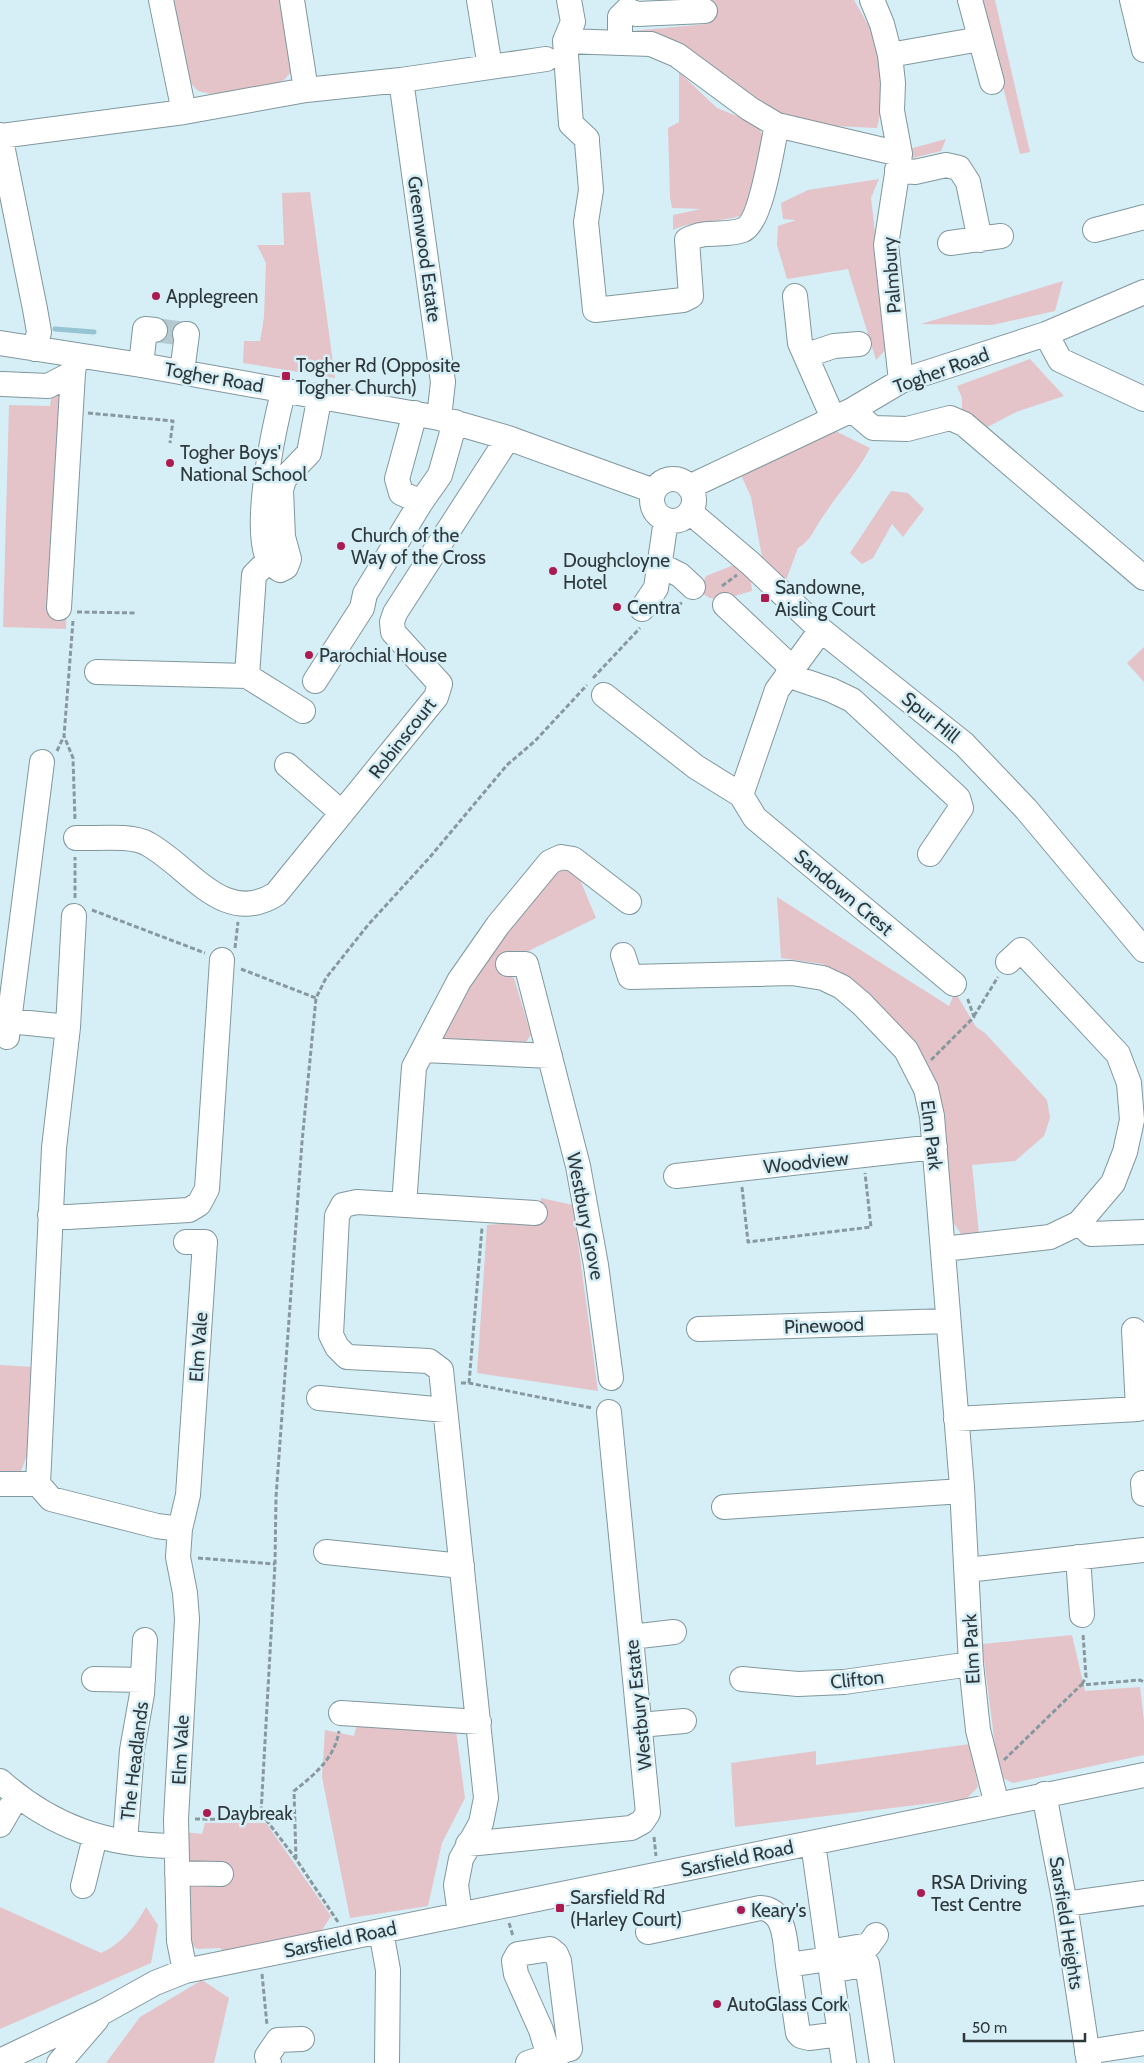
<svg xmlns="http://www.w3.org/2000/svg" width="1144" height="2063" font-family="Cabin,sans-serif">
	<style>
		.green { fill: #e4c4c9 }
		.lines { fill: none; stroke-linecap: round; stroke-linejoin: round }
		.stream { stroke: #97c4d2; stroke-width: 5 }
		.minor-tunnel { stroke: #b4cad1; stroke-width: 24; stroke-dasharray: 24 12; stroke-linecap: butt }
		.minor-casing { stroke: #81979e; stroke-width: 26 }
		.path { stroke: #87999f; stroke-width: 3; stroke-dasharray: 5 2.5; stroke-linecap: butt }
		.minor { stroke: #fff; stroke-width: 24 }
		.poi-dot { fill: #ac1b50; stroke: #d6eef6; stroke-width: 2 }
		.labels { text-anchor: middle; stroke-width: 5; stroke-linejoin: round; paint-order: stroke }
		.street-label { font-size: 19px; fill: #2e383b; stroke: #d6eef6 }
		.poi-label { font-size: 19px; fill: #2e383b; stroke: #d6eef6; text-anchor: start }
	</style>
	<rect width="100%" height="100%" fill="#d6eef6"/>
	<path class="green" d="M 169,0 L 282,0 L 291,65 L 290,73 L 284,80 L 273,85 L 211,94 L 198,91 L 185,77 Z
		M 704,0 L 854,0 L 884,53 L 887,80 L 877,128 L 832,126 L 774,113 L 631,31 L 708,24 Z
		M 981,0 L 995,0 L 1030,152 L 1020,154 Z
		M 679,72 L 717,108 L 757,124 L 767,145 L 750,212 C 726,224 698,218 673,230 L 673,215 L 701,209 L 672,208 L 670,197 L 668,128 L 679,122 Z
		M 946,139 L 941,151 L 905,160 L 902,151 Z
		M 879,179 L 871,198 L 882,295 L 892,343 L 876,360 L 848,269 L 787,279 L 777,245 L 778,226 L 796,220 L 783,219 L 781,203 L 808,190 Z
		M 310,192 L 335,378 L 243,363 L 244,341 L 260,341 L 264,317 L 266,263 L 257,245 L 284,245 L 282,193 Z
		M 1063,281 L 1055,311 L 992,325 L 921,324 Z
		M 1030,359 L 1064,396 L 1016,412 L 982,430 L 962,417 L 962,398 L 957,386 Z
		M 62,385 L 72,422 L 66,629 L 3,627 L 9,405 L 50,406 L 52,392 Z
		M 831,429 L 870,448 C 858,472 839,492 824,515 C 815,527 811,541 798,548 L 785,583 L 762,557 L 751,497 L 736,464 Z
		M 891,491 L 908,493 L 924,509 L 903,537 L 892,524 L 873,558 L 862,564 L 850,553 Z
		M 739,563 L 750,573 L 752,591 C 735,595 710,608 700,589 L 706,576 Z
		M 1144,647 L 1144,682 L 1127,663 Z
		M 554,866 L 575,868 L 596,918 L 502,964 L 502,972 L 514,978 L 531,1035 L 522,1047 L 441,1041 L 437,1033 L 462,982 Z
		M 777,897 L 949,1006 L 955,992 L 976,1027 L 985,1033 L 1047,1100 L 1050,1118 L 1044,1136 L 1015,1161 L 972,1165 L 979,1234 L 961,1234 L 949,1216 L 939,1099 L 882,1015 L 823,964 L 781,958 Z
		M 541,1198 L 573,1205 L 598,1391 L 477,1373 L 487,1225 L 537,1221 Z
		M 0,1365 L 34,1367 L 30,1447 L 20,1474 L 0,1473 Z
		M 1072,1635 L 1085,1691 L 1140,1687 L 1144,1721 L 1144,1755 L 1013,1783 L 999,1776 L 982,1644 Z
		M 357,1723 L 456,1731 L 465,1798 L 442,1843 L 428,1906 L 350,1918 L 322,1777 L 325,1730 L 354,1736 Z
		M 970,1744 L 978,1787 L 966,1799 L 735,1827 L 731,1763 L 816,1751 L 816,1765 Z
		M 205,1823 L 266,1823 L 331,1916 L 320,1933 L 224,1952 L 220,1948 L 198,1949 L 190,1945 L 185,1832 L 202,1834 Z
		M 0,1907 L 101,1953 C 120,1945 136,1926 146,1907 L 158,1925 L 151,1963 L 0,2029 Z
		M 202,1980 L 229,1998 L 214,2063 L 106,2063 L 140,2017 Z"/>
	<g class="lines">
		<path class="stream" d="M 55,329 L 94,332"/>
		<path class="minor-tunnel" d="M 155,330 L 185,334"/>
		<defs>
			<path id="minor" d="M 161,0 L 184,112
				M 292,0 L 306,90
				M 479,0 L 490,67
				M 569,0 L 573,22 L 565,41 L 571,124 L 587,139 L 587,142 L 591,190 L 586,222 L 595,310 L 683,300 L 691,296 L 687,240 C 706,229 725,237 743,230 C 762,222 772,145 777,125
				M 872,0 L 882,24 L 890,55 L 893,83 L 892,111 L 900,154 L 886,245 L 901,381
				M 970,0 L 992,82
				M 1132,0 L 1144,50
				M 565,41 L 651,44 L 677,55 L 750,109 L 777,125 L 900,154
				M 620,43 L 620,17 L 627,10 L 637,14 L 705,11
				M 890,55 L 980,39
				M 401,80 L 443,382 L 439,418
				M 0,135 L 35,309 L 39,332 L 35,349
				M 0,136 L 184,112 L 306,90 L 401,80 L 546,59
				M 897,170 L 915,172 L 946,165 L 959,168 L 968,182 L 980,240
				M 1095,230 L 1144,217
				M 950,243 L 1001,236
				M 795,296 L 800,343 L 833,418
				M 1046,334 L 1060,360 L 1144,399
				M 0,343 L 141,365 L 439,418 L 508,438 L 654,491
				M 807,355 L 834,346 L 859,344
				M 141,365 L 145,329 L 155,330
				M 182,372 L 187,334 L 185,334
				M 2,384 L 48,386 L 73,373 L 75,361
				M 284,389 C 274,427 254,521 267,556 C 269,563 274,566 280,570 L 286,567 L 289,559 L 283,537 L 281,490 L 284,479 L 309,453 L 320,395
				M 852,410 L 873,428 L 907,429 L 950,418 L 964,424 L 1144,578
				M 415,413 L 397,479 L 401,493 L 421,502
				M652 500a21 21 0 1 1 42 0a21 21 0 1 1-42 0Z
				M 689,487 L 852,410 L 901,381 L 1046,334 L 1144,292
				M 690,512 L 750,563 L 821,630 L 964,744 L 1026,809 L 1144,950
				M 658,564 L 680,575 L 693,587
				M 725,605 L 792,668
				M 59,608 L 73,373
				M 642,609 L 656,588 L 666,520
				M 97,672 L 247,676 L 254,575 L 269,560
				M 787,675 L 831,690 L 852,700 L 958,798 L 961,808 L 930,854
				M 247,676 L 303,711
				M 315,681 L 362,608 L 365,594 L 421,502 L 440,475 L 455,422
				M 604,695 L 696,767 L 741,795 L 755,818 L 954,984
				M 287,765 L 342,813
				M 741,795 L 777,690 L 821,630
				M 76,838 C 95,839 131,834 148,844 C 191,868 224,927 276,894 L 436,697 L 440,684 L 393,632 L 392,622 L 395,613 L 508,438
				M 74,916 L 68,1027 L 54,1148 L 38,1484 L 51,1499 L 157,1526 L 180,1529 L 178,1557 L 185,1593 L 187,1619 L 176,1819 L 179,1941 L 185,1971
				M 623,955 L 630,977 L 792,973 L 823,978 L 842,987 L 862,1004 L 906,1050 L 926,1089 L 932,1116 L 962,1487 L 971,1664 L 978,1730 L 997,1805
				M 508,964 L 526,964 L 578,1166 L 596,1265 L 611,1378
				M 9,1021 L 68,1027
				M 7,1037 L 42,762
				M 423,1050 L 550,1056
				M 676,1176 L 935,1147
				M 404,1205 L 414,1067 L 459,981 L 498,925 L 550,862 L 561,857 L 573,859 L 629,902
				M 50,1215 L 68,1217 L 189,1210 L 199,1204 L 207,1189 L 222,960
				M 1079,1223 L 1091,1234 L 1144,1232
				M 943,1249 L 1050,1237 L 1079,1223 L 1113,1183 L 1125,1152 L 1132,1120 L 1129,1083 L 1118,1054 L 1021,950 L 1008,962
				M 699,1329 L 948,1321
				M 319,1398 L 445,1410
				M 956,1419 L 1138,1409 L 1134,1330
				M 1143,1483 L 1144,1494
				M 0,1484 L 38,1484
				M 724,1507 L 962,1491
				M 180,1529 L 188,1495 L 205,1242 L 186,1242
				M 326,1552 L 462,1566
				M 1078,1557 L 1082,1615
				M 967,1570 L 1144,1550
				M 631,1637 L 674,1632
				M 94,1679 L 143,1680
				M 742,1679 L 798,1684 L 844,1682 L 971,1664
				M 341,1713 L 479,1722
				M 640,1725 L 684,1721
				M 0,1781 C 52,1827 107,1846 176,1846
				M 1044,1794 L 1065,1904 L 1089,2063
				M 0,1825 L 17,1796
				M 125,1842 L 132,1750 L 142,1694 L 145,1640
				M 813,1843 L 844,2063
				M 468,1844 L 631,1828 L 642,1822 L 648,1813 L 609,1412
				M 177,1873 L 221,1874
				M 83,1886 L 95,1837
				M 1065,1904 L 1144,1893
				M 460,1914 L 456,1885 L 461,1859 L 481,1823 L 486,1798 L 441,1370 L 429,1361 L 347,1357 L 337,1347 L 331,1335 L 337,1216 L 343,1205 L 357,1202 L 535,1213
				M 381,1931 L 388,1970 L 387,2063
				M 648,1932 L 760,1908 C 787,1909 785,1945 788,1965
				M 828,1952 L 869,1945 L 876,1935
				M 829,1959 L 788,1965 L 798,2033 L 801,2036 L 809,2038 L 840,2034
				M 831,1971 L 867,1964 L 882,2063
				M 1087,2052 L 1144,2043
				M 549,2056 L 541,2030 L 516,1974 L 514,1961 L 518,1954 L 550,1949 L 556,1954 L 559,1961 L 570,2049
				M 0,2061 L 103,2012 L 155,1983 L 185,1971 L 1144,1775
				M 59,2063 L 97,2019
				M 269,2063 L 267,2056 L 278,2040 L 302,2039
				M 528,2063 L 564,2051"/>
		</defs>
		<use href="#minor" class="minor-casing"/>
		<path class="path" d="M 88,413 L 173,421 L 170,443
			M 722,586 L 737,575
			M 664,610 L 682,603
			M 77,612 L 137,613
			M 73,621 L 64,736 L 73,758 L 75,820
			M 593,678 L 640,628
			M 57,751 L 64,736
			M 75,898 L 75,857
			M 92,910 L 205,953
			M 235,948 L 238,922
			M 241,969 L 316,998
			M 974,1016 L 998,977
			M 931,1060 L 974,1017 L 967,997
			M 742,1187 L 748,1242 L 871,1227 L 865,1173
			M 461,1383 L 469,1383 L 592,1408
			M 469,1383 L 482,1228
			M 198,1558 L 275,1564
			M 1082,1684 L 1086,1677 L 1083,1634
			M 1004,1760 L 1081,1685 L 1140,1680 L 1144,1682
			M 195,1819 L 256,1820 L 261,1813
			M 654,1837 L 656,1856
			M 296,1859 L 294,1791 C 314,1775 335,1758 339,1731
			M 338,1922 L 296,1859 L 261,1813 L 275,1564 L 276,1497 L 302,1142 L 316,998 L 326,978 L 368,925 L 430,857 L 507,765 L 535,741 L 587,685
			M 509,1923 L 513,1936
			M 262,1974 L 267,2025"/>
		<use href="#minor" class="minor"/>
	</g>
	<g class="poi-dot">
		<circle cx="156" cy="296" r="5"/>
		<rect x="281" y="371" width="10" height="10" rx="2.5"/>
		<circle cx="170" cy="463" r="5"/>
		<circle cx="341" cy="546" r="5"/>
		<circle cx="553" cy="571" r="5"/>
		<rect x="760" y="593" width="10" height="10" rx="2.5"/>
		<circle cx="617" cy="607" r="5"/>
		<circle cx="309" cy="655" r="5"/>
		<circle cx="207" cy="1813" r="5"/>
		<circle cx="921" cy="1893" r="5"/>
		<rect x="555" y="1903" width="10" height="10" rx="2.5"/>
		<circle cx="741" cy="1910" r="5"/>
		<circle cx="717" cy="2004" r="5"/>
	</g>
	<g class="labels">
		<g class="street-label">
			<text transform="translate(425 249) rotate(82)" y="7">Greenwood Estate</text>
			<text transform="translate(891 275) rotate(-94)" y="7">Palmbury</text>
			<text transform="translate(941 370) rotate(-20)" y="7">Togher Road</text>
			<text transform="translate(214 377) rotate(10)" y="7">Togher Road</text>
			<text transform="translate(931 717) rotate(39)" y="7">Spur Hill</text>
			<text transform="translate(402 738) rotate(-52)" y="7">Robinscourt</text>
			<text transform="translate(844 892) rotate(40)" y="7">Sandown Crest</text>
			<text transform="translate(932 1135) rotate(83)" y="7">Elm Park</text>
			<text transform="translate(806 1162) rotate(-6)" y="7">Woodview</text>
			<text transform="translate(586 1216) rotate(79)" y="7">Westbury Grove</text>
			<text transform="translate(824 1325) rotate(-2)" y="7">Pinewood</text>
			<text transform="translate(198 1347) rotate(-86)" y="7">Elm Vale</text>
			<text transform="translate(971 1649) rotate(-93)" y="7">Elm Park</text>
			<text transform="translate(857 1679) rotate(-6)" y="7">Clifton</text>
			<text transform="translate(638 1705) rotate(-96)" y="7">Westbury Estate</text>
			<text transform="translate(180 1750) rotate(-87)" y="7">Elm Vale</text>
			<text transform="translate(134 1761) rotate(-83)" y="7">The Headlands</text>
			<text transform="translate(737 1858) rotate(-12)" y="7">Sarsfield Road</text>
			<text transform="translate(1067 1923) rotate(81)" y="7">Sarsfield Heights</text>
			<text transform="translate(340 1939) rotate(-12)" y="7">Sarsfield Road</text>
		</g>
		<g class="poi-label">
			<text x="166" y="303">Applegreen</text>
			<text x="296" y="372">Togher Rd (Opposite<tspan x="296" dy="22">Togher Church)</tspan></text>
			<text x="180" y="459">Togher Boys'<tspan x="180" dy="22">National School</tspan></text>
			<text x="351" y="542">Church of the<tspan x="351" dy="22">Way of the Cross</tspan></text>
			<text x="563" y="567">Doughcloyne<tspan x="563" dy="22">Hotel</tspan></text>
			<text x="775" y="594">Sandowne,<tspan x="775" dy="22">Aisling Court</tspan></text>
			<text x="627" y="614">Centra</text>
			<text x="319" y="662">Parochial House</text>
			<text x="217" y="1820">Daybreak</text>
			<text x="931" y="1889">RSA Driving<tspan x="931" dy="22">Test Centre</tspan></text>
			<text x="570" y="1904">Sarsfield Rd<tspan x="570" dy="22">(Harley Court)</tspan></text>
			<text x="751" y="1917">Keary's</text>
			<text x="727" y="2011">AutoGlass Cork</text>
		</g>
	</g>
	<path d="M964 2033v8h121v-8" fill="none" stroke="#2e383b" stroke-width="2.5"/>
	<text x="972" y="2033" font-size="15" fill="#2e383b" stroke="#d6eef6" stroke-width="4" paint-order="stroke">50 m</text>
</svg>
